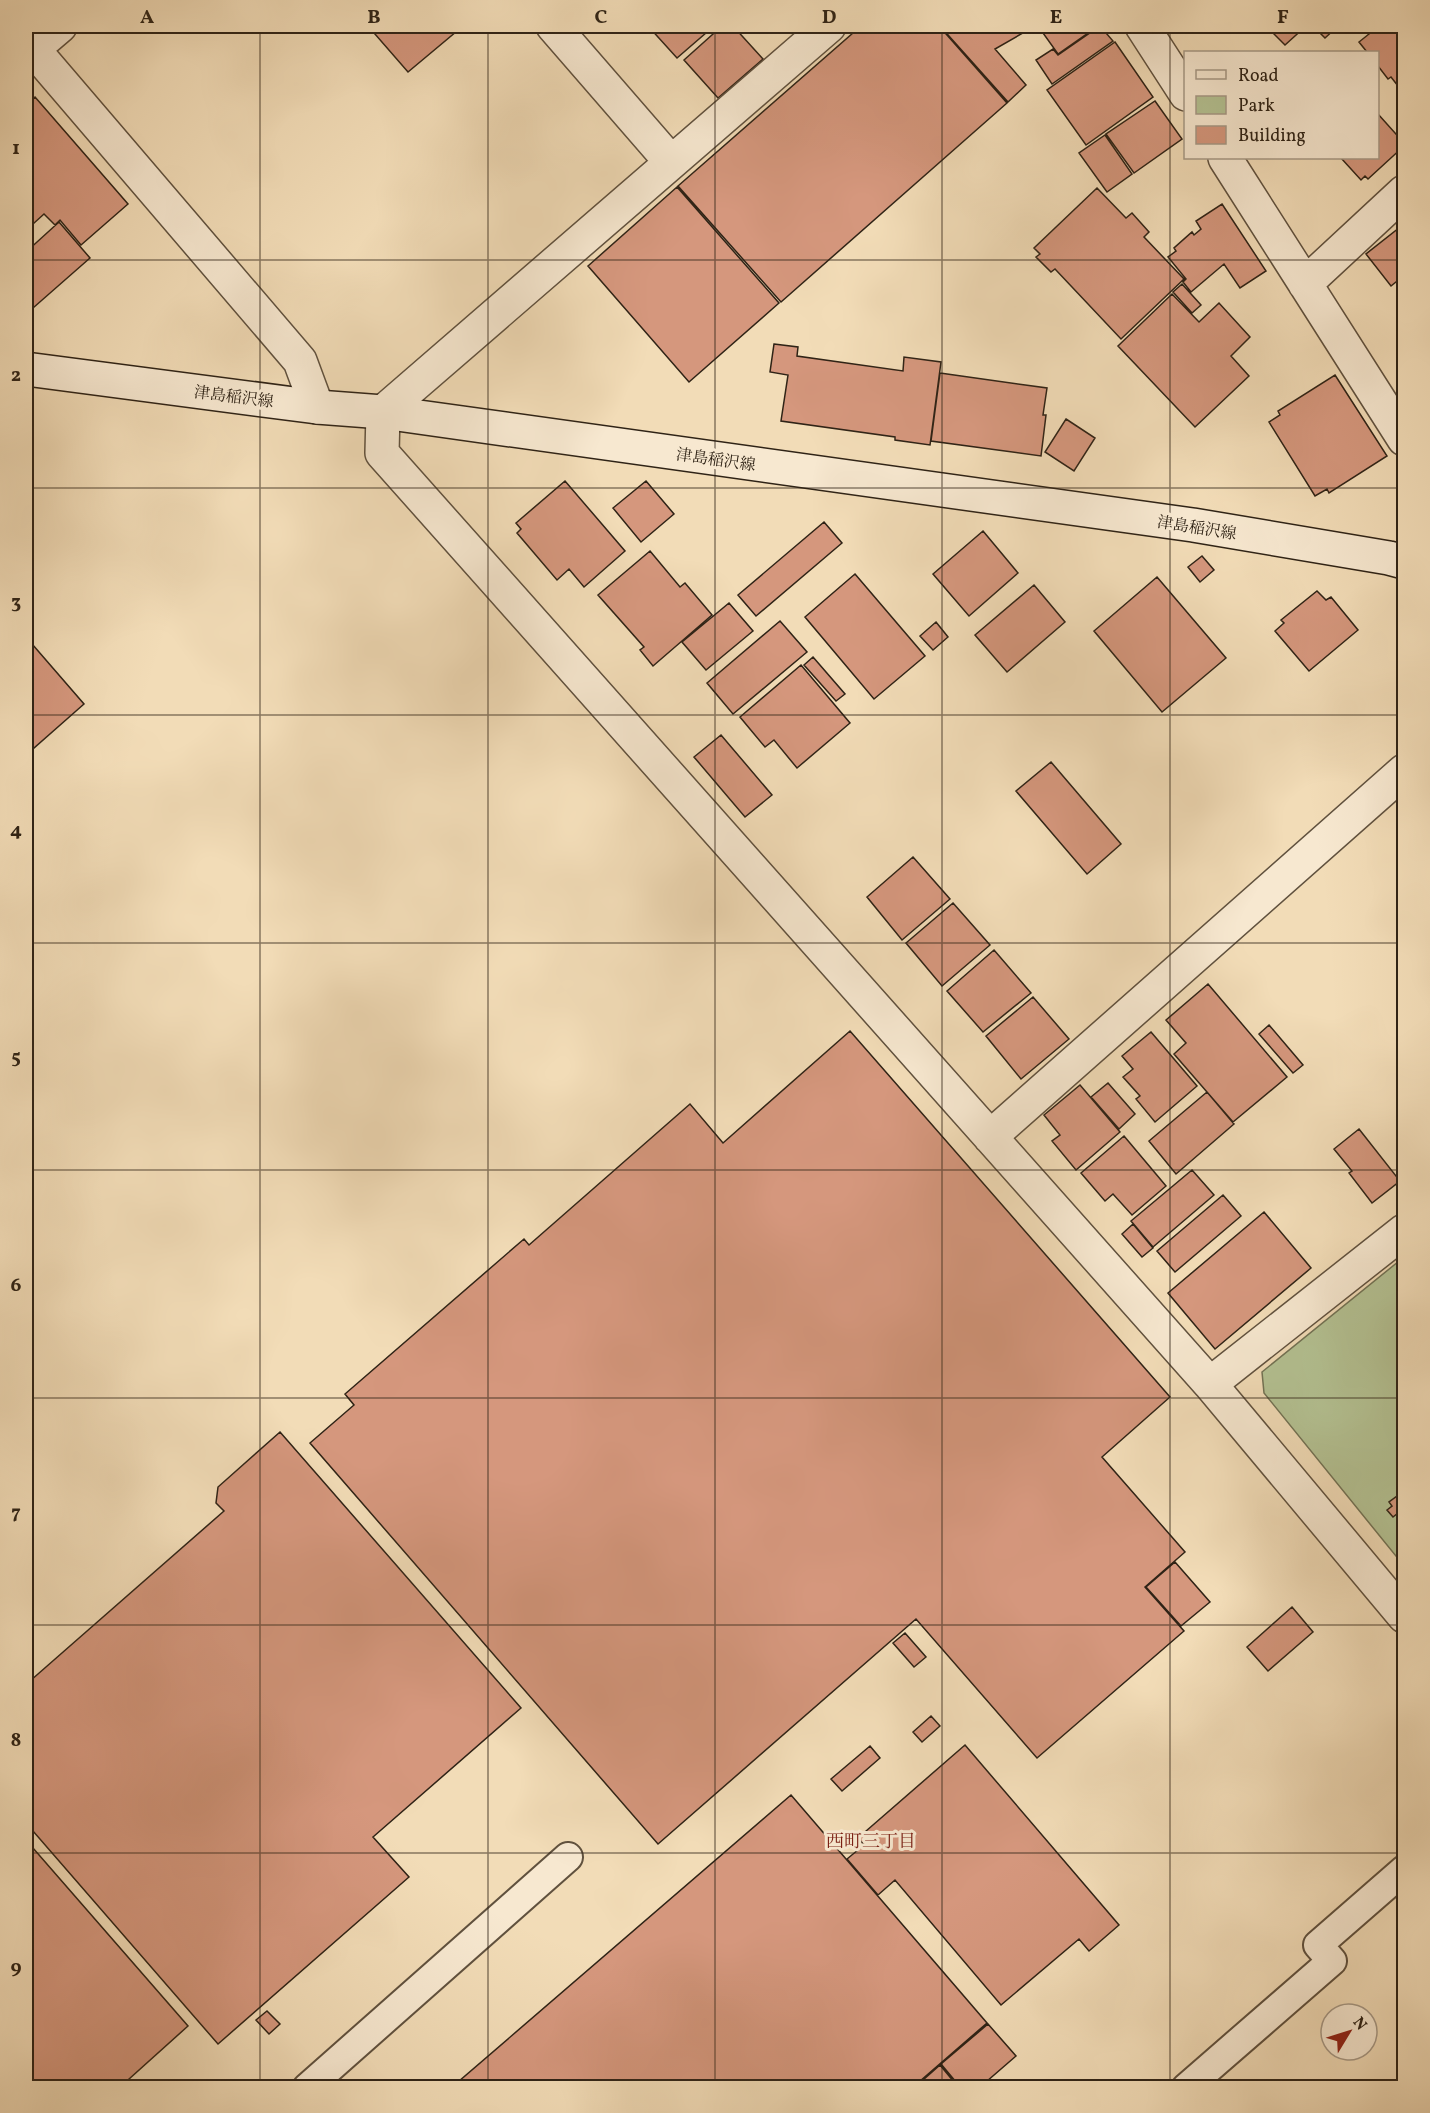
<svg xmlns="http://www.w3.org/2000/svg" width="1430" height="2113" font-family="Vollkorn,'Noto Serif JP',serif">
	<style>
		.green { fill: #b4c293; stroke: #727254; stroke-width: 1.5 }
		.building { fill: #d5977d; stroke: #2f2316; stroke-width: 1.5 }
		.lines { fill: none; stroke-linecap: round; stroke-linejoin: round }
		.service-casing { stroke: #60513e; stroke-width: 32 }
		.minor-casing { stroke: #60513e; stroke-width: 36 }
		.secondary-casing { stroke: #2f2316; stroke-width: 36 }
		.service { stroke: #f7e8d0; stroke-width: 28 }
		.minor { stroke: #f7e8d0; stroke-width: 33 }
		.secondary { stroke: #f7e8d0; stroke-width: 33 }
		.grid { fill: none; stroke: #2f2316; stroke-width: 1.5; stroke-opacity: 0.55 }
		.labels { text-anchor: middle; stroke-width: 6; stroke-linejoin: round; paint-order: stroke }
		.street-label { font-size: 16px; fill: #2f2316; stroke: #f7e8d0 }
		.neighbourhood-label { font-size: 18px; fill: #7a1f14; stroke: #f7e8d0 }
		.neatline { fill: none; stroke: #2f2316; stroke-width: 2 }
		.grid-label { font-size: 20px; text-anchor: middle; font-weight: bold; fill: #2f2316 }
	</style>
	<rect width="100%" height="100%" fill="#f2dcb7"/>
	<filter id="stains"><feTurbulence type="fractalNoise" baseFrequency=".00333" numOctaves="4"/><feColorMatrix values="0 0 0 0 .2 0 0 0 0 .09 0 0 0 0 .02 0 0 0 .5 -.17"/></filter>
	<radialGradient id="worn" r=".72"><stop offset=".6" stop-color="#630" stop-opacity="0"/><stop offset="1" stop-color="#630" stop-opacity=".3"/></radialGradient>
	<path class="green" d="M 1404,1257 L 1404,1566 L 1264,1393 L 1262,1372 Z"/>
	<path class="building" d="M 368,26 L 463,26 L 408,72 Z
		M 648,26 L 714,26 L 677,58 Z
		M 722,26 L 733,26 L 763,59 L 718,98 L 684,60 Z
		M 861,26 L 939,26 L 1007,103 L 781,302 L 678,186 Z
		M 940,26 L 1035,26 L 995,49 L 1026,85 L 1008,102 Z
		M 1038,26 L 1098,26 L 1058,54 Z
		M 1100,26 L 1113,41 L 1052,84 L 1036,60 L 1053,49 L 1058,55 Z
		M 1266,26 L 1306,26 L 1285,45 Z
		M 1313,26 L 1338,26 L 1325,38 Z
		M 1379,26 L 1404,26 L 1404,89 L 1402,91 L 1391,77 L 1388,79 L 1378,66 L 1378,52 L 1367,52 L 1359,42 Z
		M 1115,42 L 1153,97 L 1086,145 L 1047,90 Z
		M 35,97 L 128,204 L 81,245 L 60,220 L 55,225 L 44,214 L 33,224 L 26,216 L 26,105 Z
		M 1155,101 L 1182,139 L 1134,173 L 1106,134 Z
		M 1378,114 L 1404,143 L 1404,146 L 1368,179 L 1365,176 L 1361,180 L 1341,158 L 1378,158 Z
		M 1105,135 L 1132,174 L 1107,192 L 1079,153 Z
		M 677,187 L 779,303 L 689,382 L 588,266 Z
		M 1097,188 L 1126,218 L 1132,213 L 1149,232 L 1144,237 L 1184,279 L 1121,339 L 1055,269 L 1051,272 L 1036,257 L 1040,254 L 1034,248 Z
		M 1222,204 L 1266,271 L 1240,288 L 1224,264 L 1191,292 L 1183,282 L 1186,279 L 1168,257 L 1176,251 L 1174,248 L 1192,232 L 1194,235 L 1201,229 L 1196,221 Z
		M 59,222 L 90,258 L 33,308 L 26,299 L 26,252 Z
		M 1404,224 L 1404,281 L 1399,285 L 1396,282 L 1391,286 L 1366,254 Z
		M 1182,284 L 1201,305 L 1192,313 L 1173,292 Z
		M 1172,294 L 1199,322 L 1219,303 L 1250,337 L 1231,356 L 1249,376 L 1195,427 L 1118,346 Z
		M 774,344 L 798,347 L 797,356 L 903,371 L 904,357 L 941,362 L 930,445 L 895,440 L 895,437 L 781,421 L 788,375 L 770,372 Z
		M 940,373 L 1047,388 L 1043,415 L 1046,415 L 1041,456 L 931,441 Z
		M 1335,375 L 1387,456 L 1329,493 L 1327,489 L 1315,496 L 1269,422 L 1280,415 L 1278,411 Z
		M 1066,419 L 1095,438 L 1074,471 L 1045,452 Z
		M 565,481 L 625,551 L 584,587 L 569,569 L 557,580 L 517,533 L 521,529 L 516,523 Z
		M 646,481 L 674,514 L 641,542 L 613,508 Z
		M 824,522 L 842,543 L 756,616 L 738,595 Z
		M 983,531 L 1018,573 L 969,616 L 933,574 Z
		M 650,551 L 680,587 L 685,583 L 712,615 L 653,666 L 640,650 L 644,647 L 598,595 Z
		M 1202,556 L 1214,570 L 1200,582 L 1188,567 Z
		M 855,574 L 925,656 L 874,699 L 805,617 Z
		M 1157,577 L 1226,658 L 1162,712 L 1094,631 Z
		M 1034,585 L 1065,622 L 1007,672 L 975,635 Z
		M 1317,591 L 1326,600 L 1331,597 L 1358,630 L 1309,671 L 1275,631 L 1284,623 L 1281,620 Z
		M 729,603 L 753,631 L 706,670 L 682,642 Z
		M 780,621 L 807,652 L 733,714 L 707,683 Z
		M 936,622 L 948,637 L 933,650 L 920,636 Z
		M 26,637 L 84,704 L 26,755 Z
		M 813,657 L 845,694 L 836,701 L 804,665 Z
		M 801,665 L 850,723 L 797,768 L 774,740 L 765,747 L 740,717 Z
		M 721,735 L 772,795 L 745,817 L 694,757 Z
		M 1051,762 L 1121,844 L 1087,874 L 1016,791 Z
		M 913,857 L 950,899 L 902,940 L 867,897 Z
		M 953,903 L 990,945 L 942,986 L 906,943 Z
		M 994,950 L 1031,993 L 983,1032 L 947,991 Z
		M 1208,984 L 1287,1077 L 1233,1122 L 1174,1054 L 1186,1043 L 1166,1020 Z
		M 1033,997 L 1069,1039 L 1021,1079 L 986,1036 Z
		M 1269,1025 L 1303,1065 L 1293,1073 L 1259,1034 Z
		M 850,1031 L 1170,1397 L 1102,1457 L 1185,1552 L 1145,1587 L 1184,1631 L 1037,1758 L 916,1619 L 658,1844 L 310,1443 L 354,1405 L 345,1394 L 524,1239 L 529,1245 L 690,1104 L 723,1143 Z
		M 1151,1032 L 1197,1086 L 1155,1122 L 1136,1099 L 1140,1096 L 1123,1077 L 1133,1069 L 1122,1056 Z
		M 1108,1083 L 1135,1114 L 1119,1129 L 1091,1097 Z
		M 1080,1085 L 1120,1132 L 1076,1170 L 1052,1141 L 1060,1135 L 1044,1115 Z
		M 1207,1092 L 1234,1124 L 1176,1174 L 1149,1141 Z
		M 1359,1129 L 1400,1181 L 1372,1203 L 1349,1173 L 1352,1171 L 1334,1149 Z
		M 1124,1136 L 1166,1186 L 1132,1215 L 1113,1194 L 1105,1201 L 1081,1173 Z
		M 1192,1170 L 1214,1195 L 1153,1247 L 1131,1221 Z
		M 1223,1195 L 1241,1216 L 1175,1272 L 1157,1251 Z
		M 1264,1212 L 1311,1268 L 1215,1349 L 1168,1293 Z
		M 1133,1224 L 1153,1248 L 1142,1257 L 1122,1234 Z
		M 280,1432 L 521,1708 L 373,1837 L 409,1877 L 218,2044 L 26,1823 L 26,1676 L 30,1681 L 224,1511 L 216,1503 L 218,1487 Z
		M 1404,1491 L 1404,1522 L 1398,1513 L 1393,1517 L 1387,1510 L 1392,1506 L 1389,1502 Z
		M 1175,1562 L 1210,1602 L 1181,1626 L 1146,1587 Z
		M 1292,1607 L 1313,1632 L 1268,1671 L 1247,1647 Z
		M 905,1633 L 926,1657 L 914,1667 L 893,1643 Z
		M 931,1716 L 940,1726 L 922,1742 L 913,1732 Z
		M 965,1745 L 1119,1925 L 1089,1951 L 1079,1939 L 1001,2005 L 895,1880 L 878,1895 L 847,1859 L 864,1845 L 858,1838 Z
		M 870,1746 L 880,1758 L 842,1791 L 831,1779 Z
		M 791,1795 L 987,2023 L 912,2088 L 451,2088 Z
		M 26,1840 L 188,2026 L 119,2088 L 26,2088 Z
		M 267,2011 L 280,2024 L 269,2034 L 256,2020 Z
		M 988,2024 L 1016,2056 L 979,2088 L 961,2088 L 941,2064 Z
		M 940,2065 L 959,2088 L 914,2088 Z"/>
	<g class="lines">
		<defs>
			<path id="service" d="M 307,2088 L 568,1857
				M 1186,2088 L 1332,1961 L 1318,1945 L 1404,1870"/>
			<path id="minor" d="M 553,26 L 671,162
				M 829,26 L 383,412 L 382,453 L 1210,1384 L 1404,1616
				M 1142,26 L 1186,94
				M 33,49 L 300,361 L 317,407
				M 26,55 L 60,26
				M 1225,158 L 1404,439
				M 1305,284 L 1404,192
				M 990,1137 L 1404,771
				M 1210,1384 L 1404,1231"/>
			<path id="secondary" d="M 26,369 L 317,407 L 383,412 L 1193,525 L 1389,558 L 1404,562"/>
		</defs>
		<use href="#service" class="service-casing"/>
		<use href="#minor" class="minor-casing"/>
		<use href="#secondary" class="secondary-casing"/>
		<use href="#service" class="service"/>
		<use href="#minor" class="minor"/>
		<use href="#secondary" class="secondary"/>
	</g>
	<path class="grid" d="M 260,26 L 260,2088M 488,26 L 488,2088M 715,26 L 715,2088M 942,26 L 942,2088M 1170,26 L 1170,2088M 26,260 L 1404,260M 26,488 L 1404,488M 26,715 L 1404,715M 26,943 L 1404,943M 26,1170 L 1404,1170M 26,1398 L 1404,1398M 26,1625 L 1404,1625M 26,1853 L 1404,1853"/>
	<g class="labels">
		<g class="street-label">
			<text transform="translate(234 396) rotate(7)" y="6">津島稲沢線</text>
			<text transform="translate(716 459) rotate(8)" y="6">津島稲沢線</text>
			<text transform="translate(1197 527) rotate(9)" y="6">津島稲沢線</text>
		</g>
		<g class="neighbourhood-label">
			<text x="871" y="1847">西町三丁目</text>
		</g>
	</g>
	<rect width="1430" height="2113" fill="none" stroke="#f2dcb7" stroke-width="66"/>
	<rect x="1184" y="51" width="195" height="108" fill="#f7e8d0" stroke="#a79986" stroke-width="1.5"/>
	<rect x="1196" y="70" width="30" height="9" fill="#f7e8d0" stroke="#a79986" stroke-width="1.5"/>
	<text x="1238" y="81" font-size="18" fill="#2f2316">Road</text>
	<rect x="1196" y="96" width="30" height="18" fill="#b4c293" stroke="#a79986" stroke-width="1.5"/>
	<text x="1238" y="111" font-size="18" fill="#2f2316">Park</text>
	<rect x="1196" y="126" width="30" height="18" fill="#d5977d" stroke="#a79986" stroke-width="1.5"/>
	<text x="1238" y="141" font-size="18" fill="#2f2316">Building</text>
	<g transform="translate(1349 2032) rotate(52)"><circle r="28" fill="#f7e8d0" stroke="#a79986" stroke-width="1.5"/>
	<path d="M0-4.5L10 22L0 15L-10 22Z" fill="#8f2418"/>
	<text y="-9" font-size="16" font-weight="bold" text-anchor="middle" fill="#2f2316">N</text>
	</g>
	<rect x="33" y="33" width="1364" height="2047" class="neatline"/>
	<g class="grid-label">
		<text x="147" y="23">A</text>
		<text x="374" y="23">B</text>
		<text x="601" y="23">C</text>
		<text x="829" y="23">D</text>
		<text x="1056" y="23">E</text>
		<text x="1283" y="23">F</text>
		<text x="16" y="154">1</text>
		<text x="16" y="381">2</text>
		<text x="16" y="608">3</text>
		<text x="16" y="836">4</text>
		<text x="16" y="1063">5</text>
		<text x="16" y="1291">6</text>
		<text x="16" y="1518">7</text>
		<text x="16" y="1746">8</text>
		<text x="16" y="1973">9</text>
	</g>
	<rect width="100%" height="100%" filter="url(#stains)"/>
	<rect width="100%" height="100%" fill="url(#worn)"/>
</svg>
